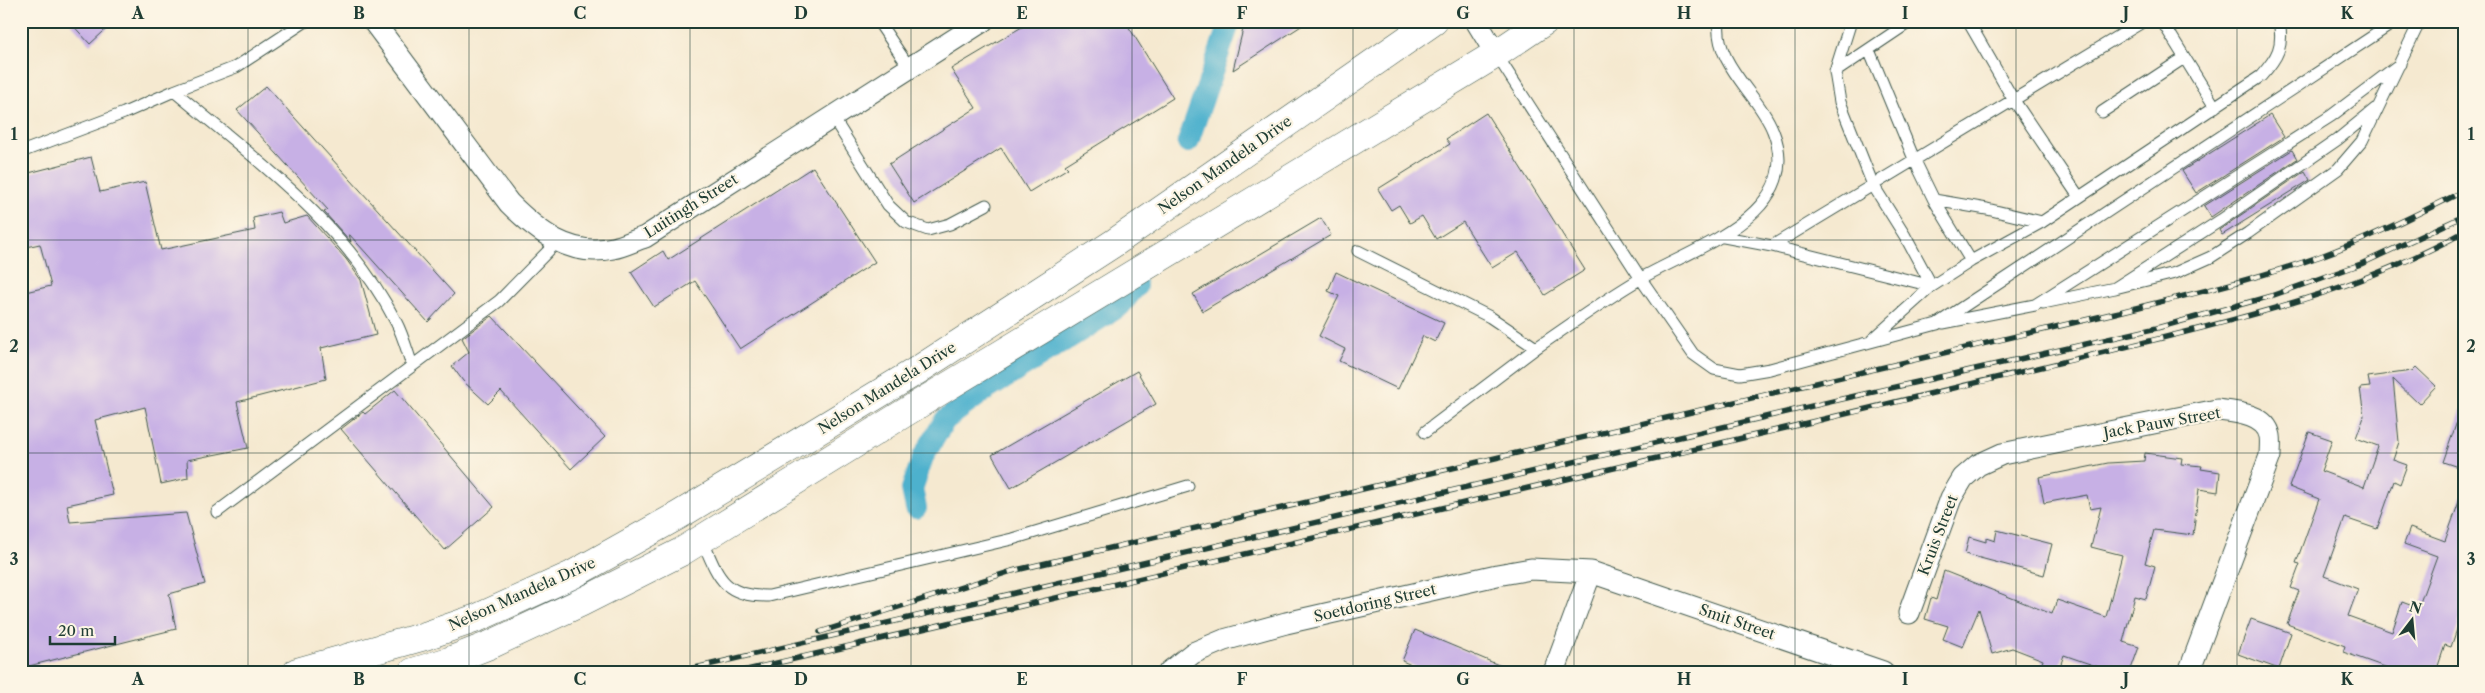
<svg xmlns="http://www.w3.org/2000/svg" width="2485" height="693" font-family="'Libre Caslon Text',serif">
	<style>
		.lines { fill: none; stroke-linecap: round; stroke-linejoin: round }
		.canal { stroke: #4eb1cd; stroke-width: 22 }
		.building { fill: #c7b0e5 }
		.service-casing { stroke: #3f574b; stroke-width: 13 }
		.minor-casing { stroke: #3f574b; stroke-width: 23 }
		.trunk-casing { stroke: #3f574b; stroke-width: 29 }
		.service { stroke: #fff; stroke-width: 11 }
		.minor { stroke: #fff; stroke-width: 21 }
		.trunk { stroke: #fff; stroke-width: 28 }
		.rail-casing { stroke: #1f3d34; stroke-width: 5.5 }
		.rail { stroke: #fcf5e5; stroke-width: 4; stroke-dasharray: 11; stroke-linecap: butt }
		.grid { fill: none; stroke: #1f3d34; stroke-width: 1; stroke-opacity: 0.55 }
		.labels { text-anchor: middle; stroke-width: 4.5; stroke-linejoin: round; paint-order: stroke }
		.street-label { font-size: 15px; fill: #1f3d34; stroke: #fcf5e5 }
		.neatline { fill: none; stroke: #1f3d34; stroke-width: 2 }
		.grid-label { font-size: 16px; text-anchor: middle; font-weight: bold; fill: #1f3d34 }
	</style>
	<rect width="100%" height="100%" fill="#fcf5e5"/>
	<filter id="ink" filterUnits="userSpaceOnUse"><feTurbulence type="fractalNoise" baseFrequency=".02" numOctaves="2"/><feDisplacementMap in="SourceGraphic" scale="10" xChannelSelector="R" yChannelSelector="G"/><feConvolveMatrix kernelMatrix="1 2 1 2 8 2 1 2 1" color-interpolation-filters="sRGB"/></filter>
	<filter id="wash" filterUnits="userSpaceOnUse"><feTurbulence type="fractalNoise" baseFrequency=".0096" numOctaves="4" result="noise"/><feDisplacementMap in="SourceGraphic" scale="20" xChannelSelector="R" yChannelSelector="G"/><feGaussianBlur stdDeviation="1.12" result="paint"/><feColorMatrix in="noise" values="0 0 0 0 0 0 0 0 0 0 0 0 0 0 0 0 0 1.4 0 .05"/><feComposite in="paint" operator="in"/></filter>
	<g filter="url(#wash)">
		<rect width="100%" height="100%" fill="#f5e9d0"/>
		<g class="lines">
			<path class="canal" d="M 1188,142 L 1230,21
				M 916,508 L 912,489 L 923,457 L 945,420 L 983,392 L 1120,306 L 1136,286"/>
		</g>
		<g id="blocks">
			<path class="building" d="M 69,21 L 115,21 L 90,44 Z
				M 1032,21 L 1125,21 L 1173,98 L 1065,165 L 1068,168 L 1029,192 L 1001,148 L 914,203 L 889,164 L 976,108 L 951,69 Z
				M 1245,21 L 1309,21 L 1233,70 Z
				M 266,86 L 454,294 L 428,322 L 349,234 L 351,242 L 324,212 L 328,210 L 237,110 Z
				M 1486,113 L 1585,270 L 1545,295 L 1518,252 L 1492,268 L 1463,222 L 1436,239 L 1422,216 L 1410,223 L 1399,205 L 1391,210 L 1378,189 L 1450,144 L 1446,139 Z
				M 2270,115 L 2284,137 L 2196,193 L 2182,171 Z
				M 2292,150 L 2297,159 L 2211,217 L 2204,206 Z
				M 91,157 L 100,192 L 145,182 L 161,250 L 255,230 L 253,218 L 279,212 L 283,223 L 307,216 L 346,259 L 361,280 L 376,335 L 321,348 L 326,379 L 237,402 L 248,448 L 187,460 L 188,478 L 161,484 L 145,407 L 95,420 L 113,495 L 67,505 L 70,522 L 186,513 L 205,584 L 169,594 L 176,629 L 21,668 L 21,293 L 51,286 L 40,244 L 21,248 L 21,175 Z
				M 813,167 L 875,262 L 740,349 L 695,281 L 654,307 L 631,272 L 663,251 L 668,260 Z
				M 2305,171 L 2310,180 L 2222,235 L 2219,230 Z
				M 1321,218 L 1331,235 L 1203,311 L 1193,294 Z
				M 1336,272 L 1444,323 L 1435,342 L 1423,336 L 1398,389 L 1339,361 L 1345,349 L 1319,336 L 1339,296 L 1328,291 Z
				M 492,316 L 605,437 L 571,469 L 501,391 L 488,404 L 463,381 L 452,366 L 469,352 L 462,338 Z
				M 2416,367 L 2436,386 L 2419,404 L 2393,379 L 2399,442 L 2393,460 L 2407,465 L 2400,484 L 2394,481 L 2377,529 L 2345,518 L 2324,576 L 2358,589 L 2348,616 L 2392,632 L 2402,602 L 2418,608 L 2437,556 L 2404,544 L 2410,528 L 2445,541 L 2461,496 L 2464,496 L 2464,608 L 2451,647 L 2445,645 L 2436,672 L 2399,672 L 2343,652 L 2345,646 L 2287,624 L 2299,591 L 2291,588 L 2300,564 L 2296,563 L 2319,499 L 2289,487 L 2309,432 L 2332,440 L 2321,471 L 2364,487 L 2378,446 L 2356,438 L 2364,416 L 2360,388 L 2370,387 L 2368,377 L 2412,371 Z
				M 1137,371 L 1156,404 L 1011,488 L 992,455 Z
				M 395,390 L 494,507 L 445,550 L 341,429 L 363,412 L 365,414 Z
				M 2461,410 L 2464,410 L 2464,469 L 2443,462 Z
				M 2145,453 L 2182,458 L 2181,464 L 2202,466 L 2201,469 L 2220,472 L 2218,492 L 2199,489 L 2193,535 L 2154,530 L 2145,563 L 2155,566 L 2146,599 L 2135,596 L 2123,642 L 2139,647 L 2130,672 L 2113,672 L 2064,655 L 2058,672 L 2055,672 L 2041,667 L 2043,660 L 2012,648 L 1992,654 L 1979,609 L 1963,647 L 1943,639 L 1948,626 L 1925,619 L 1931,598 L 1936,600 L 1944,571 L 2052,614 L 2057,600 L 2106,617 L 2122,555 L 2091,547 L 2101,507 L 2090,509 L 2087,495 L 2044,503 L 2039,477 L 2108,463 L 2144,461 Z
				M 1997,530 L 2052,544 L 2044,575 L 1965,554 L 1969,537 L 1986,542 L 1986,538 L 1995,541 Z
				M 2251,619 L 2291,633 L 2279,669 L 2238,654 Z
				M 1415,630 L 1513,671 L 1513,672 L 1428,672 L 1402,661 Z"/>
		</g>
	</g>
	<g filter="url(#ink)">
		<use href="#blocks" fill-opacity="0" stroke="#3f574b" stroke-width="1"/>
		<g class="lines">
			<defs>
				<path id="service" d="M 878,21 L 909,67
					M 1851,21 L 1835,72 L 1840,102 L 1873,185 L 1905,236 L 1932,286
					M 1968,21 L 2013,99 L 2079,197
					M 2162,21 L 2215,107
					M 1869,50 L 1914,159 L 1934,200 L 1971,261
					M 1496,54 L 1641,279 L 1693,354 L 1714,369 L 1740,374 L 1770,369 L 1937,324 L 2396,21
					M 1835,72 L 1911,21
					M 174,91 C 256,160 346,224 396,322 C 403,335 407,351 412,365
					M 2102,112 L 2184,58
					M 832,116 L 888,205 L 906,222 L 928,230 L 950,224 L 986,205
					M 21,152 L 124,113 L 174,91 L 236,67 L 306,21
					M 1934,200 L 1987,209 L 2042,222
					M 1724,237 L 1772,246 L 1932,286
					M 1772,246 L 2144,21
					M 1358,251 L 1490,317 L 1536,348 C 1570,325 1604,300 1640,279 C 1695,247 1806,214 1773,131 C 1758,93 1714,65 1719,21
					M 2115,288 L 2175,273 L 2211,257 L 2248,233 L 2338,169 L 2362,141 L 2420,21
					M 2043,303 L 2115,288 L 2221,220 L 2337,140 L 2375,109
					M 1943,323 L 2035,305 L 2331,116 L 2400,64
					M 1872,340 L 1932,286 L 1971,261 L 2042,222 L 2261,76 C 2278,57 2284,46 2279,21
					M 1425,432 L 1536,348
					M 217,512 L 499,301 L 557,242
					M 702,539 C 718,577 723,597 769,596 L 1012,539 L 1188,486"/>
				<path id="minor" d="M 373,21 L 509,203 C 537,231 570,258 613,248 C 624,246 635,240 645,237 L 983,21
					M 1476,21 L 1496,54
					M 1909,613 L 1951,498 L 1963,478 L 1978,465 L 2002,454 L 2217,410 C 2235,412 2266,414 2270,436 C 2271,442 2270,450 2270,456 L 2189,672
					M 1169,672 L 1193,653 L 1224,640 L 1286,623 L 1497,575 L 1531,569 L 1591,572 L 1883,672
					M 1554,672 L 1591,572"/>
				<path id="trunk" d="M 297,672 L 425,636 L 477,618 L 572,575 L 679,515 L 918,370 L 1114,243 L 1434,21
					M 413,672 L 449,661 L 492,644 L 582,602 L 681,552 L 927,399 L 1496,54 L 1545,21"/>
			</defs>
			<use href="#service" class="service-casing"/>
			<use href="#minor" class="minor-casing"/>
			<use href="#trunk" class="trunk-casing"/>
			<use href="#service" class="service"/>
			<use href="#minor" class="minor"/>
			<use href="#trunk" class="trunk"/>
			<defs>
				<path id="rail" d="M 820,632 L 1012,571 L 2115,313 C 2184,296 2254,280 2321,256 C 2370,238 2417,214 2464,191
					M 678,672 L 1842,399 L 2157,328 L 2271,296 L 2361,264 L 2464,216
					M 738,672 C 1099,588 1460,504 1820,420 C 1919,397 2018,373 2117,349 C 2235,320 2357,292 2464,232"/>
			</defs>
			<use href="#rail" class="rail-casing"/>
			<use href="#rail" class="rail"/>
		</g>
	</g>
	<path class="grid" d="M 248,21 L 248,672M 469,21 L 469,672M 690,21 L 690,672M 911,21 L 911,672M 1132,21 L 1132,672M 1353,21 L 1353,672M 1574,21 L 1574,672M 1795,21 L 1795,672M 2016,21 L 2016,672M 2237,21 L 2237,672M 21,240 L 2464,240M 21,453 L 2464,453"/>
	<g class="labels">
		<g class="street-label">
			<text transform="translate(1225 165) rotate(-35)" y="5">Nelson Mandela Drive</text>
			<text transform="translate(691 206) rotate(-32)" y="5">Luitingh Street</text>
			<text transform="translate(887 388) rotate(-32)" y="5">Nelson Mandela Drive</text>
			<text transform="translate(2162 423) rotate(-10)" y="5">Jack Pauw Street</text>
			<text transform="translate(1938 535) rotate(-69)" y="5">Kruis Street</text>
			<text transform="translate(522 594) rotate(-24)" y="5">Nelson Mandela Drive</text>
			<text transform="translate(1375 603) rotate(-13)" y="5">Soetdoring Street</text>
			<text transform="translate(1737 622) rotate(19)" y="5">Smit Street</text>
		</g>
	</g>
	<rect width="2485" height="693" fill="none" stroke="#fcf5e5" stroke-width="55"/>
	<g transform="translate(2412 620) rotate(16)" stroke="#fcf5e5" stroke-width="4" paint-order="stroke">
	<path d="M0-4L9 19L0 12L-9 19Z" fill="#1f3d34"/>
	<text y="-8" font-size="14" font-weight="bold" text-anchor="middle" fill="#1f3d34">N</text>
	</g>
	<path d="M50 636v8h65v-8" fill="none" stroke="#1f3d34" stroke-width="2.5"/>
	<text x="58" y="636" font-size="15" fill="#1f3d34" stroke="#fcf5e5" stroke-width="4" paint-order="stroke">20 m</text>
	<rect x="28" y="28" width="2430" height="638" class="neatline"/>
	<g class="grid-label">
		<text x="138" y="19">A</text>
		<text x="359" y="19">B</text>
		<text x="580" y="19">C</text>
		<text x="801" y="19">D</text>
		<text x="1022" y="19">E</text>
		<text x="1242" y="19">F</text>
		<text x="1463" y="19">G</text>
		<text x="1684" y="19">H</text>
		<text x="1905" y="19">I</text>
		<text x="2126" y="19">J</text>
		<text x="2347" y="19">K</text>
		<text x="14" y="140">1</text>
		<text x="2471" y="140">1</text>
		<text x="14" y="352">2</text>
		<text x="2471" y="352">2</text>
		<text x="14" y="565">3</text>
		<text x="2471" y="565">3</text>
		<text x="138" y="685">A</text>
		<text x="359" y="685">B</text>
		<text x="580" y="685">C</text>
		<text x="801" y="685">D</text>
		<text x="1022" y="685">E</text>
		<text x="1242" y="685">F</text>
		<text x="1463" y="685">G</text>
		<text x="1684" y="685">H</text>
		<text x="1905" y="685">I</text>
		<text x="2126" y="685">J</text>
		<text x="2347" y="685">K</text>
	</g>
</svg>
